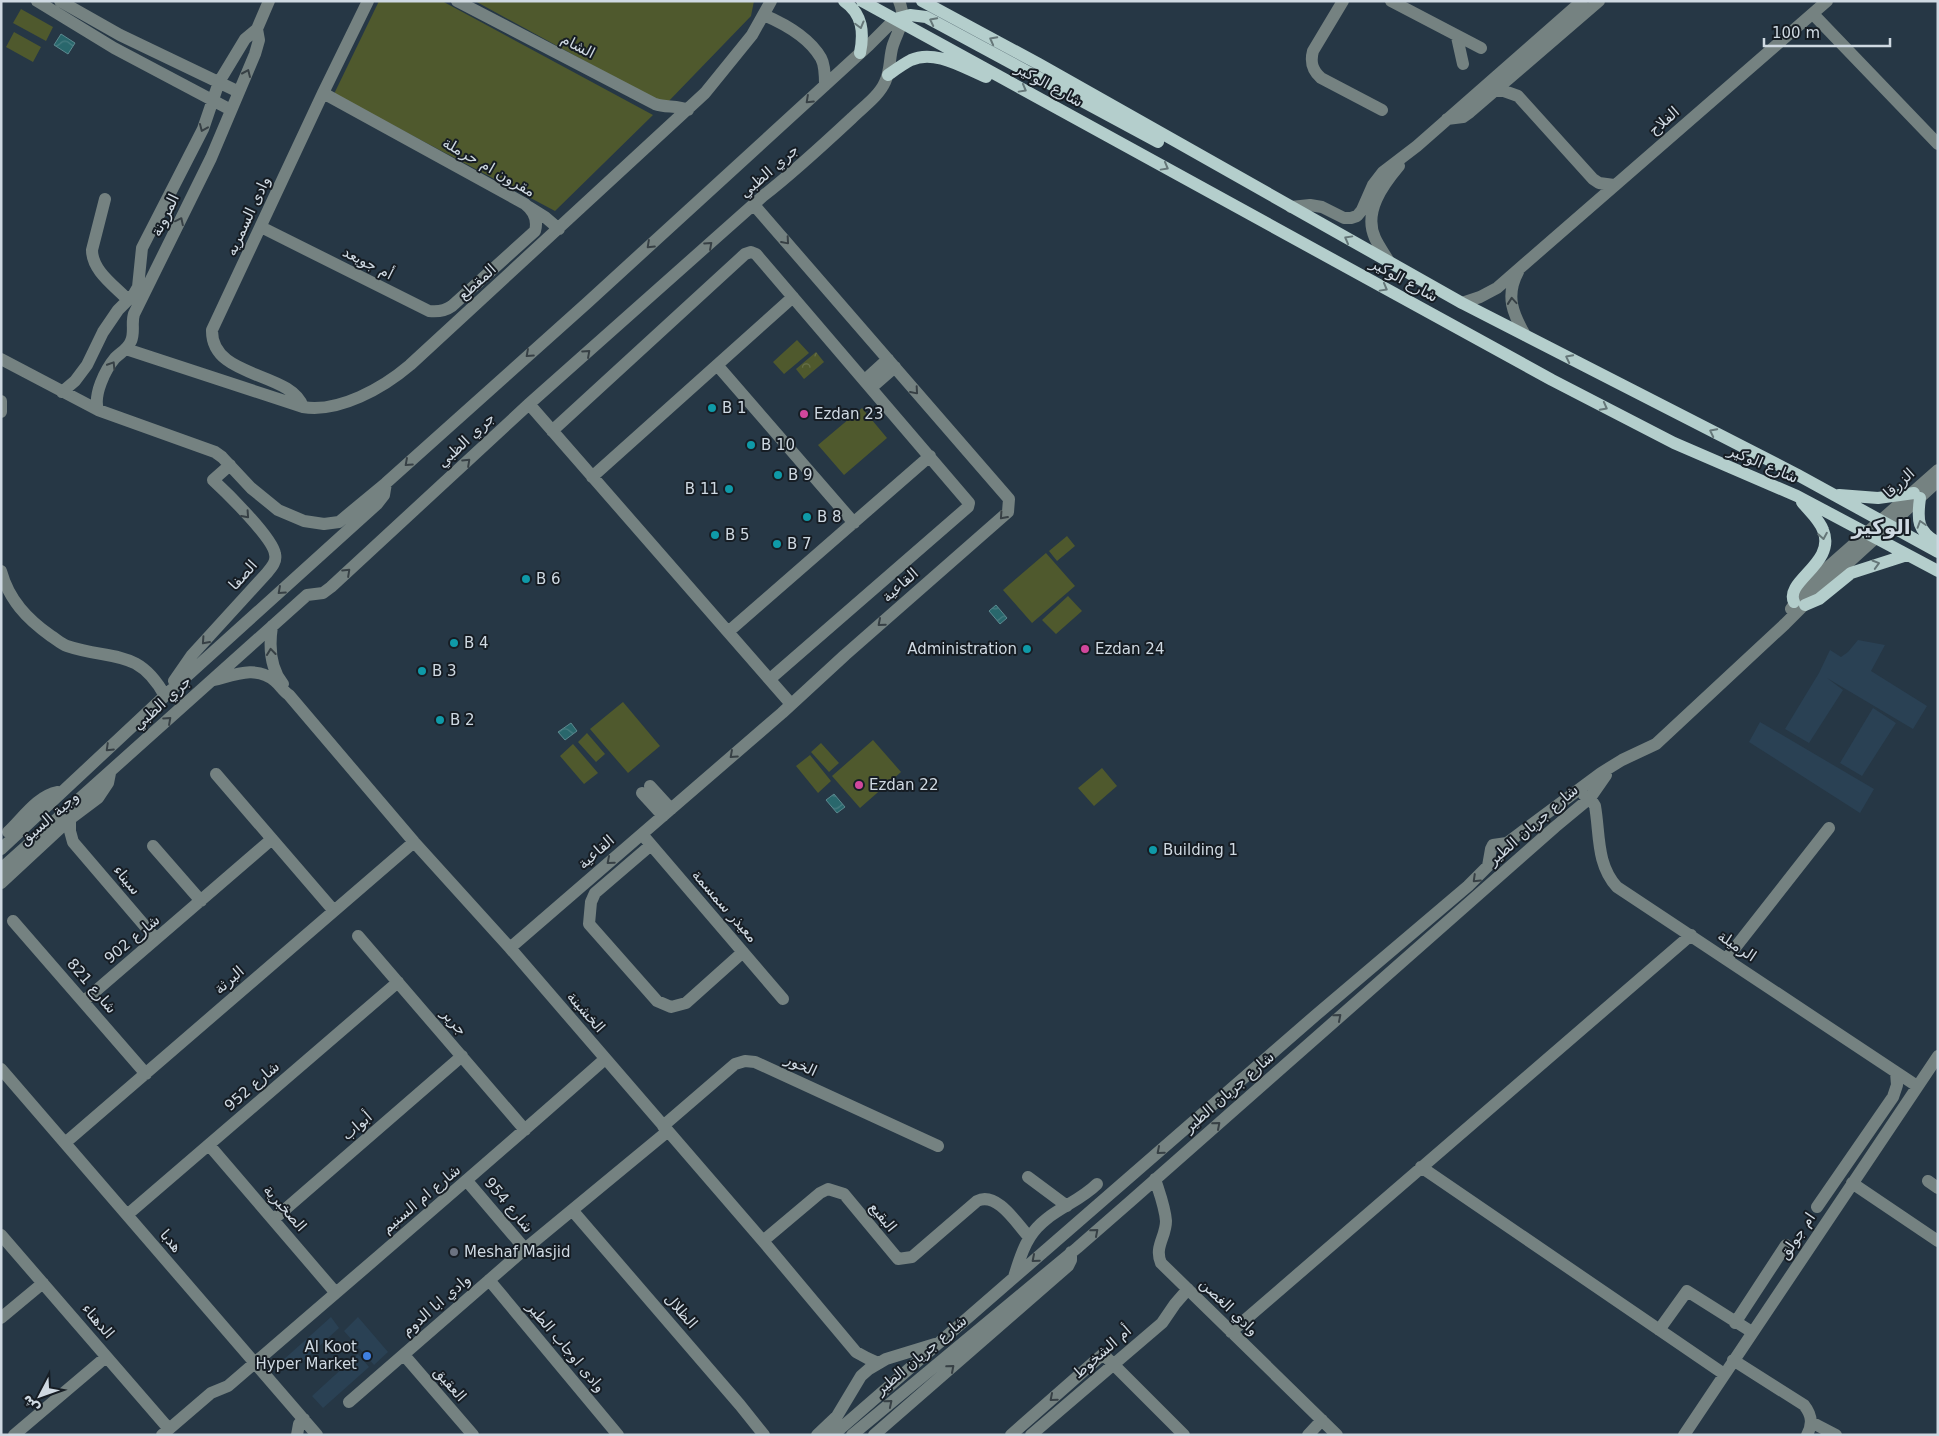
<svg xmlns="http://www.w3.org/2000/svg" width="1939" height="1436" font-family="'DejaVu Sans',Vazirmatn,sans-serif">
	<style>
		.built { fill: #2a4154 }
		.grass { fill: #4f592d }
		.park { fill: url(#park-crowns) }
		.water { fill: url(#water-waves); stroke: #5b898f }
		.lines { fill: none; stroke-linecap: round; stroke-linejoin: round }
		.minor { stroke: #758281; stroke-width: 12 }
		.major { stroke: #b4cecc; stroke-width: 12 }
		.oneway { stroke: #657678 }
		.oneway2 { stroke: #374045 }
		.culture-dot { fill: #0f9aa8; stroke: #161d24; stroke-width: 2 }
		.hotel-dot { fill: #d1479c; stroke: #161d24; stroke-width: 2 }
		.worship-dot { fill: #6b7280; stroke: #161d24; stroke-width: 2 }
		.shop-dot { fill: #3f7fe0; stroke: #161d24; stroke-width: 2 }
		.labels { text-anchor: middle; stroke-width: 4; stroke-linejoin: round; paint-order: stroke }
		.street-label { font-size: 15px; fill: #cfd9e2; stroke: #161d24 }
		.poi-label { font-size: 15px; fill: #cfd9e2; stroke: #161d24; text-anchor: start }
		.district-label { font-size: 20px; font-weight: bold; fill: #cfd9e2; stroke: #161d24 }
	</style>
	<defs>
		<pattern id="park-crowns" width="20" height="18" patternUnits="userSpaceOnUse" patternTransform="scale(1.25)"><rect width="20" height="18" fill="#4f592d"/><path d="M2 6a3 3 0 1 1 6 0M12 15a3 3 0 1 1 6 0" fill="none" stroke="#67704b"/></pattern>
		<pattern id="water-waves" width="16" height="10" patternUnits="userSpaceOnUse" patternTransform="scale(1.25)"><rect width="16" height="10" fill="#29676c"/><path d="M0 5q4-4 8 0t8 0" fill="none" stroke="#477c81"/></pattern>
	</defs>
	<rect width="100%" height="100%" fill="#263745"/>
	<path class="built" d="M 1858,640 L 1885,645 L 1871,671 L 1927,706 L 1913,729 L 1827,678 L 1843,690 L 1809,743 L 1785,729 L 1819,673 L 1830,650 L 1841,657 L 1848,652 Z
		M 1873,708 L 1896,723 L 1862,776 L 1840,763 Z
		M 1760,722 L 1874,789 L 1860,813 L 1749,742 Z
		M 331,1317 L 339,1328 L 292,1371 L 282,1361 Z
		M 358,1317 L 388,1352 L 374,1365 L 344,1331 Z
		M 358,1354 L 369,1367 L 323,1408 L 312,1396 Z"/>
	<path class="grass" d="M 379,1 L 442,1 L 653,115 L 555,211 L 334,94 Z
		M 475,1 L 754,1 L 751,16 L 665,105 Z
		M 21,9 L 53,27 L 46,41 L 13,23 Z
		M 14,32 L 41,47 L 33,62 L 6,47 Z
		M 797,340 L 809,353 L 784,374 L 773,362 Z
		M 862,408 L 887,438 L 844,475 L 818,445 Z
		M 1067,536 L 1075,546 L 1057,561 L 1049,551 Z
		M 1046,553 L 1075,586 L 1032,623 L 1003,590 Z
		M 1068,596 L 1082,611 L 1056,634 L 1042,620 Z
		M 623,702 L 660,746 L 628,773 L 590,729 Z
		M 587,733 L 605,754 L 596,762 L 578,742 Z
		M 873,740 L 901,772 L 860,808 L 832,776 Z
		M 821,743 L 839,763 L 829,772 L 811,752 Z
		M 573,744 L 598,773 L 584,784 L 560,756 Z
		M 810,755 L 831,781 L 818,793 L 796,766 Z
		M 1102,768 L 1117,786 L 1094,806 L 1078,788 Z"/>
	<path class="park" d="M 816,352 L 824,362 L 804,379 L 796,369 Z"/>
	<path class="water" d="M 61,34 L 75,43 L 68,54 L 54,45 Z
		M 996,605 L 1007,618 L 1000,624 L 989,611 Z
		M 571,723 L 577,731 L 565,740 L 558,732 Z
		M 834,794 L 845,807 L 837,813 L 826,800 Z"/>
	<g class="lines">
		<path class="minor" d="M 37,1 L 114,48 L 231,110
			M 60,1 L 120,35 L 239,92
			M 457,1 L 655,104 C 666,108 677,105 688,110
			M 1343,1 L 1313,51 C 1310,62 1312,70 1321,78 L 1382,110
			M 1391,1 L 1481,48
			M 1813,14 L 1938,144
			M 764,15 C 785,24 809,37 821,58 C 825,65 825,77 825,85
			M 1457,37 L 1463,64
			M 1496,91 L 1504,91 L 1518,96 L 1593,179 L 1599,183 L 1614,185
			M 1447,119 L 1463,117 L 1470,112 L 1599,1
			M 105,199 L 92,250 C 92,271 115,286 128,300
			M 529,207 L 545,217 L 559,229
			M 1291,207 L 1310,205 L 1322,207 L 1344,218 L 1351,218 L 1357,216 L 1362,210 L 1373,185 L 1383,172 L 1417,146 L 1582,1
			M 261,227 L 429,311 C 438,312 445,311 452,306 L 535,231 C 538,220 534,211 525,204 L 323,93
			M 1389,262 C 1385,254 1379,247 1375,238 C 1363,212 1383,185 1399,166
			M 1518,272 C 1505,296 1513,314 1525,335
			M 1462,303 L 1480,297 L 1497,288 L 1827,1
			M 126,349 L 303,407 C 339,413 383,388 410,365 L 705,93 L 752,35 L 771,1
			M 1,359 L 98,410 L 215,452 L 222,457 L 251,488 L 278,510 L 304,521 L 324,524 L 339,522 L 386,483 L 587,303 L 869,45 L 895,19
			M 717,365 L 854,523
			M 865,380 L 888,359
			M 871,388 L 895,367
			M 62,392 L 75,381 L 87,365 L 103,332 L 118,310 L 134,294 L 138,287 L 142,248 L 203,129 L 219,82 L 245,39 L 257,29 L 269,1
			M 1,401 L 1,412
			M 529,404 L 791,704
			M 303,407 C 291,371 211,379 212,330 L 323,93 L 368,1
			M 98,410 C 93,395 105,370 115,358 C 121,352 128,349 131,341 C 135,332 131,323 134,314 L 211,158 L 255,54 L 259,40 L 257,29
			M 552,431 L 745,254 L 751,252 L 756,254 L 969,503 L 968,507 L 770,679
			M 592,477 L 793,297
			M 1,571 C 9,600 27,619 51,636 C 56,639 61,644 67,646 C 111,661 138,647 165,696
			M 1791,609 L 1805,589 L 1819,575 L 1938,470
			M 272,626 C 269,646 270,668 283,684
			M 728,632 L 930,456
			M 214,680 C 234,675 257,665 275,681 C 280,685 283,691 289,695 L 414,842 L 510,948 L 763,1241 L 856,1352 L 867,1358 L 878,1363
			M 174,681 L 192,655 L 266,574 C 271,568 277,562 275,554 C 273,538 226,492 213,480 L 230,465
			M 216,774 L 334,911
			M 650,786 L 671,809
			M 642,793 L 663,816
			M 1584,795 L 1590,798 L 1595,806 C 1600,834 1596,864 1617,887 L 1917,1086
			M 70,819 L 70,831 L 73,842 L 156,939
			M 8,832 C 23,818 37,796 58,792
			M 646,839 L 783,999
			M 651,845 L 595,893 L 591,902 L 589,924 L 657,1001 L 671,1007 L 686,1003 L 743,952
			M 153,846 L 201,901
			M 1,849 L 168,693 L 377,504 L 384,495 L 386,483
			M 1,869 L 307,595 L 323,593 L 331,587 L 529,404 L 763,196 C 794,172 823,145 852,118 C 863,107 879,96 885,82 C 891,70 889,57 893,45 C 899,27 907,21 899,1
			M 1,883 L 70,819 L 98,798 L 108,783 L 110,773
			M 13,921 L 146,1074
			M 358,936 L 525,1130
			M 510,948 L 782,713 L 845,655 L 1008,512 L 1009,499 L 754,205
			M 1727,958 L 1829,828
			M 84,1001 L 272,839
			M 1,1069 L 317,1435
			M 663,1126 L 735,1064 L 745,1061 L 755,1062 L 938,1146
			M 65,1143 L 414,842
			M 209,1145 L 335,1292
			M 1421,1167 L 1724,1374
			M 1028,1177 L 1067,1206
			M 1155,1179 C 1159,1192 1165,1207 1166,1221 C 1166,1237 1154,1247 1161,1263 L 1337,1435
			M 467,1181 L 525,1249
			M 1928,1181 L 1938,1188
			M 1852,1183 L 1938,1241
			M 1817,1207 L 1893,1097 L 1897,1085 L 1896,1072
			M 572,1210 L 740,1405 L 764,1435
			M 127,1215 L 398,982
			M 274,1219 L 462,1056
			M 1,1235 L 169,1429
			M 763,1241 L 820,1193 L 828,1189 L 844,1194 L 898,1259 L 912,1257 L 977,1201 C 997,1191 1017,1224 1029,1237
			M 1014,1277 C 1018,1264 1022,1249 1030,1237 C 1045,1212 1077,1204 1097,1184
			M 489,1280 L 618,1435
			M 1,1318 L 43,1283
			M 1735,1323 L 1786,1245
			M 1659,1330 L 1687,1291 L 1752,1332
			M 1231,1332 L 1691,935
			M 404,1355 L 473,1435
			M 1733,1360 L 1804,1405 C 1812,1415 1813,1424 1807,1435
			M 349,1402 L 525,1249 L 668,1131
			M 1811,1422 L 1836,1435
			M 14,1435 L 106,1357
			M 162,1435 L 211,1393 L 228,1386 C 354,1277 481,1169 605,1059
			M 297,1435 L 299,1424 L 304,1419
			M 817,1435 L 837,1416 L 861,1376 L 869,1369 L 886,1359 L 935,1344
			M 833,1435 L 1316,1015 L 1468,886 L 1488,866 L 1491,849 L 1493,845 L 1507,843 L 1601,773 L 1622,760 L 1656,744 L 1785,624 L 1825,584 L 1938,481
			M 852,1435 L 1077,1248 L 1132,1200 L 1555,827 L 1590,798 L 1606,775
			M 874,1435 L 1068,1266 L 1071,1260 L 1071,1252
			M 1011,1435 L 1103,1354 L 1184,1435
			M 1031,1435 L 1162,1323 L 1175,1304 L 1188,1289
			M 1308,1435 L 1322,1420
			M 1684,1435 L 1938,1056"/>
		<path class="major" d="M 844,1 C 863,14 864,33 860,53
			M 862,1 L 1552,380 L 1674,443 L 1797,496 L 1938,571
			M 922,1 L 1039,64 L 1462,303 L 1796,474 L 1938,552
			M 895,19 L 910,15 L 926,17 L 1158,142
			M 888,75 C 895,70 903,64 911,60 C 935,49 964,68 986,77
			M 1839,495 L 1878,498 L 1914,493
			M 1920,498 C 1917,520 1917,531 1938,543
			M 1794,602 C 1784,581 1837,563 1823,530 C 1819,519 1809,511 1802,502
			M 1805,605 L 1819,599 L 1851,573 L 1907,555"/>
	</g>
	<defs><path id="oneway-chevron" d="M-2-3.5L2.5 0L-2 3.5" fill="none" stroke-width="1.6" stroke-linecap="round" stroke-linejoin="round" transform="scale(1.25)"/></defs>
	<g class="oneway">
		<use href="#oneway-chevron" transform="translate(933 21) rotate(-153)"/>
		<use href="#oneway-chevron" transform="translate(860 25) rotate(75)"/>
		<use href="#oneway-chevron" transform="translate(993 40) rotate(-152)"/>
		<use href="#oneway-chevron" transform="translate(1023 89) rotate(29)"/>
		<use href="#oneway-chevron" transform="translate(1165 167) rotate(29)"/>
		<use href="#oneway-chevron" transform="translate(1348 239) rotate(-151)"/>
		<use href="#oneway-chevron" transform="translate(1384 288) rotate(29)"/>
		<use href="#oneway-chevron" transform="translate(1569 358) rotate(-153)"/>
		<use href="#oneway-chevron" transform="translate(1604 407) rotate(28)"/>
		<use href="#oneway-chevron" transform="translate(1713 432) rotate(-153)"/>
		<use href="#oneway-chevron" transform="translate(1921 524) rotate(-108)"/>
		<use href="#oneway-chevron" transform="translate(1823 536) rotate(80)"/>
		<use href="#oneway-chevron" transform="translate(1876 564) rotate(-16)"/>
	</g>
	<g class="oneway2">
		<use href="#oneway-chevron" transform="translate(247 73) rotate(-66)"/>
		<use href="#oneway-chevron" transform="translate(809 100) rotate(137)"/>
		<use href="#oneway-chevron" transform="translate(203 128) rotate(113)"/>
		<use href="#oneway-chevron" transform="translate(180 221) rotate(-64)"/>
		<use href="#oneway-chevron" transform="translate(786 241) rotate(49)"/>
		<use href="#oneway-chevron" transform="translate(650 245) rotate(137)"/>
		<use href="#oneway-chevron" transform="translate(709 245) rotate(-42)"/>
		<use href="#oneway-chevron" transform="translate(1512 301) rotate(-95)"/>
		<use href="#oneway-chevron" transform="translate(587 353) rotate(-42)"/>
		<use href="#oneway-chevron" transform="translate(529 354) rotate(138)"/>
		<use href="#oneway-chevron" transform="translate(112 365) rotate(-58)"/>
		<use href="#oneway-chevron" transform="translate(915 391) rotate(49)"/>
		<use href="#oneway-chevron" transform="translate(467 462) rotate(-43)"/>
		<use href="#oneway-chevron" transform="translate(408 463) rotate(138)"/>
		<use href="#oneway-chevron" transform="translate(246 515) rotate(48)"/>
		<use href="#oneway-chevron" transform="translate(1003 516) rotate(132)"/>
		<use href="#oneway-chevron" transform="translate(347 572) rotate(-43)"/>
		<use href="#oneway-chevron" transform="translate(281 591) rotate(138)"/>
		<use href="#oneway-chevron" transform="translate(881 623) rotate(139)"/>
		<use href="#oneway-chevron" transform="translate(205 641) rotate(132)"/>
		<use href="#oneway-chevron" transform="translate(271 652) rotate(-96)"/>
		<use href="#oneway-chevron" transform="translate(168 720) rotate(-42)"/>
		<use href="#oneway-chevron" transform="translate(109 748) rotate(136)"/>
		<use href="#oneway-chevron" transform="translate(733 755) rotate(138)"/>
		<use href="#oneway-chevron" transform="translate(610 861) rotate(139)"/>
		<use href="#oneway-chevron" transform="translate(1476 879) rotate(136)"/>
		<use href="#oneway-chevron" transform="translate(1338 1017) rotate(-41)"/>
		<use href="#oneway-chevron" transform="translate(1217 1125) rotate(-41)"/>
		<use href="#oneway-chevron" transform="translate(1160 1151) rotate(139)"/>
		<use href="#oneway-chevron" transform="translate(1095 1232) rotate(-41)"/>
		<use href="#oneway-chevron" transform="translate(1035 1259) rotate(139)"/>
		<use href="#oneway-chevron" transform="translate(951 1368) rotate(-41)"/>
		<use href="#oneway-chevron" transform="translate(1053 1398) rotate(139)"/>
		<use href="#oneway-chevron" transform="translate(889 1403) rotate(-40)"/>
	</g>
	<g class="culture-dot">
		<circle cx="712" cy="408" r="5"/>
		<circle cx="751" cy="445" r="5"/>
		<circle cx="778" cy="475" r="5"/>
		<circle cx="729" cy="489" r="5"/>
		<circle cx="807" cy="517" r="5"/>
		<circle cx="715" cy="535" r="5"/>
		<circle cx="777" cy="544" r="5"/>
		<circle cx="526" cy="579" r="5"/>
		<circle cx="454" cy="643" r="5"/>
		<circle cx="1027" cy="649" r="5"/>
		<circle cx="422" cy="671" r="5"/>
		<circle cx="440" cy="720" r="5"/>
		<circle cx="1153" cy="850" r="5"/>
	</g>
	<g class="hotel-dot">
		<circle cx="804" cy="414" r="5"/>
		<circle cx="1085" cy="649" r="5"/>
		<circle cx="859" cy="785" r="5"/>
	</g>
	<circle class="worship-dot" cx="454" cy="1252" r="5"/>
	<circle class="shop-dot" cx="367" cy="1356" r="5"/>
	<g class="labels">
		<g class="street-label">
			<text transform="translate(578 46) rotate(27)" y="5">الشام</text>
			<text transform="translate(1049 85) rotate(29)" y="5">شارع الوكير</text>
			<text transform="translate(1664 121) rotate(-41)" y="5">الفلاح</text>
			<text transform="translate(489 167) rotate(30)" y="5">مقرون ام حرملة</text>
			<text transform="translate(769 171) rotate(-41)" y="5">جري الظبي</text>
			<text transform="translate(165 215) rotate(-64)" y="5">المرونة</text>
			<text transform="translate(248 216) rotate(-65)" y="5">وادى السمريه</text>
			<text transform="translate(368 263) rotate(27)" y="5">أم جويعد</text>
			<text transform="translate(1404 280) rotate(29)" y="5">شارع الوكير</text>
			<text transform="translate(477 282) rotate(-42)" y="5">المقطع</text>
			<text transform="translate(466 440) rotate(-43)" y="5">جري الظبي</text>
			<text transform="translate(1763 464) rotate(23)" y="5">شارع الوكير</text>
			<text transform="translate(1899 483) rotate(-42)" y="5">الزرقا</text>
			<text transform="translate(243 575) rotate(-48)" y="5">الصفا</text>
			<text transform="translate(900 585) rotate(-41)" y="5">القاعية</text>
			<text transform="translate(162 703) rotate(-42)" y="5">جري الظبي</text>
			<text transform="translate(49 818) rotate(-41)" y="5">وجبة السيق</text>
			<text transform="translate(1533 825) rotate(-41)" y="5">شارع جريان الطير</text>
			<text transform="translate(596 852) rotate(-41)" y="5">القاعية</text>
			<text transform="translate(127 880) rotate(50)" y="5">سيناء</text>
			<text transform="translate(725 906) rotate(49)" y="5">معيذر سمسمة</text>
			<text transform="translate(132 939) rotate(-40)" y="5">شارع 902</text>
			<text transform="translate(1737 946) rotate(34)" y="5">الرميلة</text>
			<text transform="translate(229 980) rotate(-41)" y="5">البرثة</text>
			<text transform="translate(92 986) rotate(49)" y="5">شارع 821</text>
			<text transform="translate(586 1012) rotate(49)" y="5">الخشينة</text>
			<text transform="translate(454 1022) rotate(49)" y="5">جرير</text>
			<text transform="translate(801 1065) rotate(25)" y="5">الخور</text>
			<text transform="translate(252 1086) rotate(-41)" y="5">شارع 952</text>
			<text transform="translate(1229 1092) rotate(-41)" y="5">شارع جريان الطير</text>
			<text transform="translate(357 1126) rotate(-41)" y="5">أبواب</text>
			<text transform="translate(421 1199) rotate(-40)" y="5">شارع ام السنيم</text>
			<text transform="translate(509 1205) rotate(50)" y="5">شارع 954</text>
			<text transform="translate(285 1208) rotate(49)" y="5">الصخبرية</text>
			<text transform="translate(883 1217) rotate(51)" y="5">البقيع</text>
			<text transform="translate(1797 1236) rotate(-56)" y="5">ام جولق</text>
			<text transform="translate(171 1241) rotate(49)" y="5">هدبا</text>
			<text transform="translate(436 1305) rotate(-41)" y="5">وادي ابا الدوم</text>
			<text transform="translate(1229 1307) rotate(44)" y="5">وادي الغصن</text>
			<text transform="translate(681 1311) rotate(49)" y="5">الظلال</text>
			<text transform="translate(98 1321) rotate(49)" y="5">الدهناء</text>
			<text transform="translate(566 1347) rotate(50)" y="5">وادى اوجاب الطير</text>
			<text transform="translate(1102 1352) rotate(-41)" y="5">أم الشخوط</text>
			<text transform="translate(921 1355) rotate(-40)" y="5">شارع جريان الطير</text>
			<text transform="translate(450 1384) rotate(49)" y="5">العقيق</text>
		</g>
		<g class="poi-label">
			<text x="722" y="413">B 1</text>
			<text x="814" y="419">Ezdan 23</text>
			<text x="761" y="450">B 10</text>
			<text x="788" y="480">B 9</text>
			<text x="719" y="494" text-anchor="end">B 11</text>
			<text x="817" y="522">B 8</text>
			<text x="725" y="540">B 5</text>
			<text x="787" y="549">B 7</text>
			<text x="536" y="584">B 6</text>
			<text x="464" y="648">B 4</text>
			<text x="1017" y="654" text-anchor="end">Administration</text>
			<text x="1095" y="654">Ezdan 24</text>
			<text x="432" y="676">B 3</text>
			<text x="450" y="725">B 2</text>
			<text x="869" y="790">Ezdan 22</text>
			<text x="1163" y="855">Building 1</text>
			<text x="464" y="1257">Meshaf Masjid</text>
			<text x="357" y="1352" text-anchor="end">Al Koot<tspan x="357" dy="17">Hyper Market</tspan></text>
		</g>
		<g class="district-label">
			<text x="1881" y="534">الوكير</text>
		</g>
	</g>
	<rect width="1939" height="1436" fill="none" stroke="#cfd9e2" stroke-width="5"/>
	<g transform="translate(40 1396) rotate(229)" stroke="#161d24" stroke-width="4" paint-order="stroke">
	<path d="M0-4L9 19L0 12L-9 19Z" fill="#cfd9e2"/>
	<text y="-8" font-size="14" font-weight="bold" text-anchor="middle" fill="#cfd9e2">ش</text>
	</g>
	<path d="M1764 38v8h126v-8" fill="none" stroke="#cfd9e2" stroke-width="2.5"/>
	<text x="1772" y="38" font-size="15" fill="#cfd9e2" stroke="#161d24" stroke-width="4" paint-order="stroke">100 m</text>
</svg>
